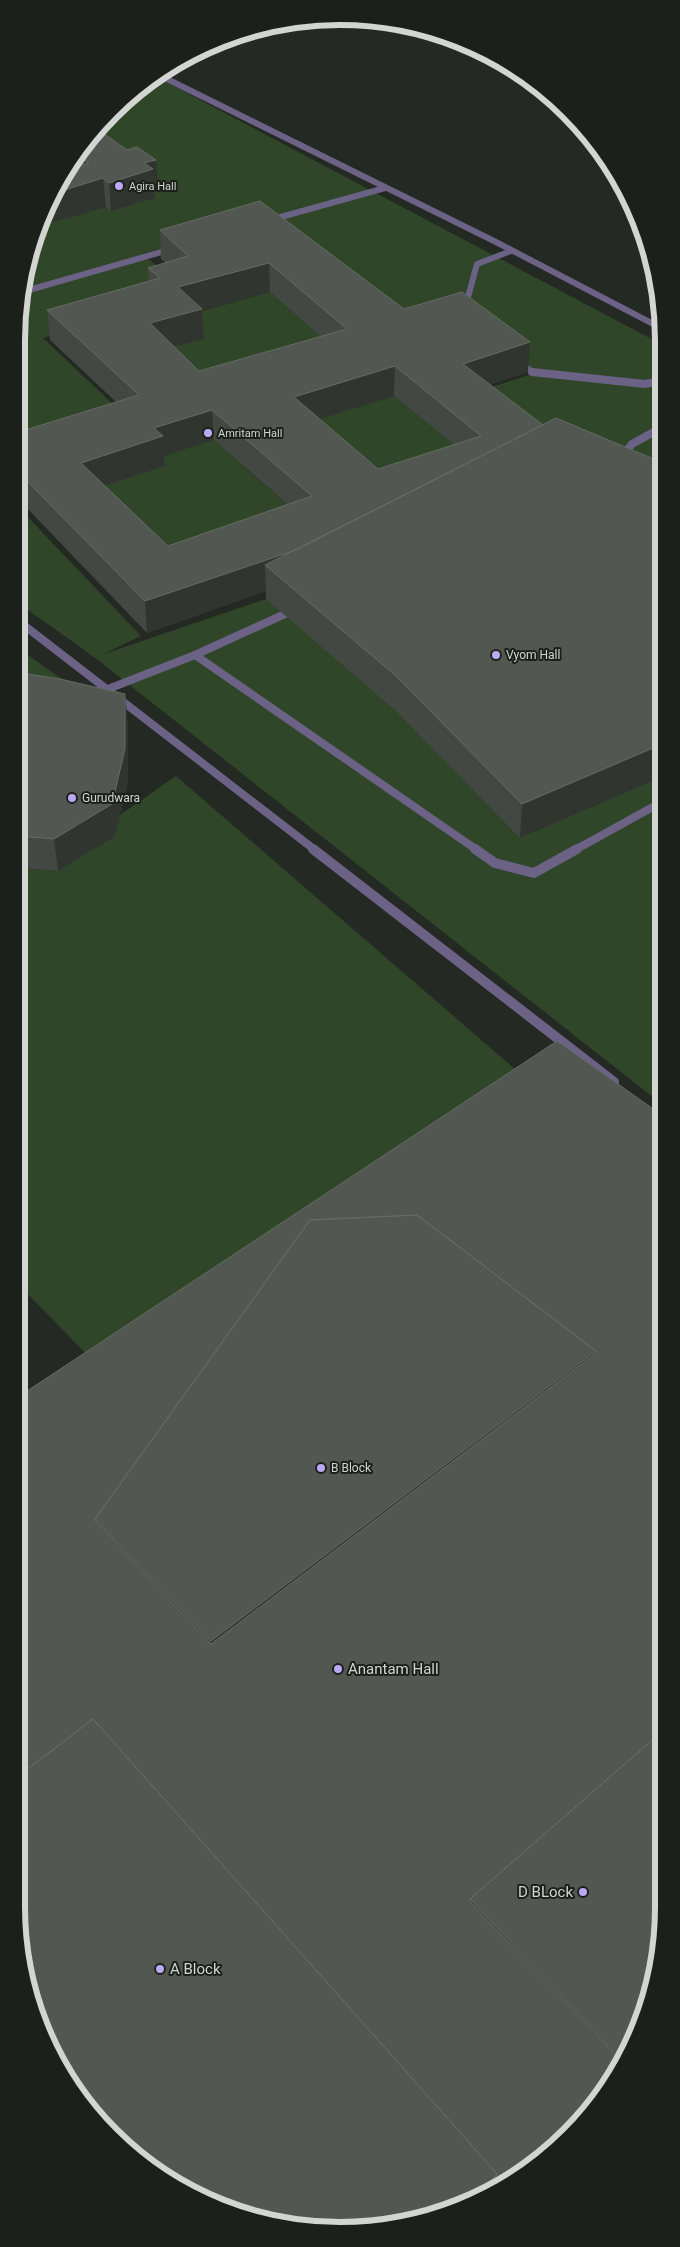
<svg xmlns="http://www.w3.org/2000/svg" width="680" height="2247" font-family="Roboto,sans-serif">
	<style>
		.green { fill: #304628 }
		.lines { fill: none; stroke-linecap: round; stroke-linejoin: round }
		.street-far2 { stroke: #6b6286; stroke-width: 6 }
		.street-far1 { stroke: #6b6286; stroke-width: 8 }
		.street { stroke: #6b6286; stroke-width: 10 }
		.wall { fill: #434842; fill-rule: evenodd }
		.shaded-wall { fill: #30352f }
		.building { fill: #525751; stroke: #666b65; fill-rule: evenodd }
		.poi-dot { fill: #bca9f5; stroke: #1b201a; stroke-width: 2 }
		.labels { text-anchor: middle; stroke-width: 4; stroke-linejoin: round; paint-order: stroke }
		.far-poi-label { font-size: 11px; fill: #d2d5d1; stroke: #1b201a; text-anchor: start }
		.poi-label { font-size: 12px; fill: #d2d5d1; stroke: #1b201a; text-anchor: start }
		.near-poi-label { font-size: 15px; fill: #d2d5d1; stroke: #1b201a; text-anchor: start }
		.rim { fill: none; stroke: #d2d5d1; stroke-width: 6 }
	</style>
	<rect width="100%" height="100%" fill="#252923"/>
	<path class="green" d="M 155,76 L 661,344 L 659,1102 L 94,657 L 21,605 L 22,511 L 141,636 L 101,655 L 584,491 L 475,392 L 533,374 L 408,335 L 261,221 L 142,254 L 183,286 L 155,306 L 43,338 L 134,424 L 22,459 L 23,277 L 71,160 Z
		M 270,292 L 347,359 L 201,401 L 151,353 L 180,317 Z
		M 394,396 L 480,466 L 378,500 L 294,427 Z
		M 214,440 L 313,527 L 170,577 L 83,493 L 164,466 L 156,458 Z
		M 21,650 L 128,726 L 21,706 Z
		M 176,776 L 516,1070 L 94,1362 L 19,1285 L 20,868 L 58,871 L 115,836 L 120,815 Z"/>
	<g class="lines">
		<path class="street-far2" d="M 157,74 L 496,242 L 661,328
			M 270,220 L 385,188
			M 22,292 L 172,249
			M 465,308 L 477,264 L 511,251
			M 519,362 L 534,373"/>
		<path class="street-far1" d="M 532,372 L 645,384 L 661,381
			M 620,459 L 632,444 L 661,428
			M 21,623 L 315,850
			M 195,655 L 477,850
			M 108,689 L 195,655 L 296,609
			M 575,850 L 660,803"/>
		<path class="street" d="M 313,849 L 614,1082
			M 475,849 L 495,863 L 534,873 L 577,849"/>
	</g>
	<path class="wall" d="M 100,131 L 158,188 L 154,189 L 155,198 L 111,211 L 106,207 L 71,160 Z
		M 260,201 L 404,309 L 528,372 L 490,384 L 543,425 L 661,462 L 660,778 L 520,838 L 396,711 L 266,599 L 266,591 L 147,633 L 22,503 L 22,431 L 116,402 L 50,340 L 47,310 L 149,281 L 148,268 L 166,263 L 161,259 L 160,230 ZM 270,292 L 321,337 L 199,371 L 174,347 L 204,339 L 202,310 ZM 394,396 L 454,445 L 378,469 L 320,419 ZM 214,440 L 287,504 L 168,546 L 105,486 L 165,466 L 164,456 Z
		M 21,673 L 125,694 L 128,726 L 128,781 L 115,836 L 58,871 L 20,868 Z
		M 18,1397 L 657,1970 L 609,2087 L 424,2220 Z"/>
	<path class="shaded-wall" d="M 78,156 L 81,184 L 66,173 L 71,160 L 74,157 Z
		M 156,160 L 158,188 L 154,189 L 155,198 L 111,211 L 109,183 L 144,163 Z
		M 103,178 L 106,207 L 44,225 L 58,192 Z
		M 269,263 L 270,292 L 202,310 L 204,339 L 151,353 L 150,323 L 178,287 Z
		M 530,342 L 528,372 L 462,394 L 463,364 Z
		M 395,366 L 394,396 L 294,427 L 294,397 Z
		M 212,410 L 214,440 L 164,456 L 165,466 L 83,493 L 81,463 L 154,428 Z
		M 312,544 L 265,565 L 266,591 L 147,633 L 145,601 Z
		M 125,694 L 128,726 L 128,781 L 115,836 L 58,871 L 54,839 Z
		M 660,745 L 660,778 L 520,838 L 522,804 Z
		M 596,1351 L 592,1384 L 213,1673 L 211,1641 Z
		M 497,2174 L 495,2188 L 471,2198 Z"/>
	<path class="building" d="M 100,131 L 127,150 L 137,147 L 156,160 L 144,163 L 153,169 L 109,183 L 103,178 L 58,192 L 67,170 L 89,163 L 78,156 L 74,157 Z
		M 260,201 L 404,309 L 462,292 L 530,342 L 463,364 L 543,425 L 296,550 L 145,601 L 22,476 L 22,431 L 139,395 L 47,310 L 160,278 L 148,268 L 188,256 L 160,230 ZM 269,263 L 347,329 L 199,371 L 150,323 L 202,309 L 178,287 ZM 395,366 L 481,436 L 378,469 L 294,397 ZM 212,410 L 312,496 L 168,546 L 81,463 L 163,436 L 154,428 Z
		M 556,418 L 661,462 L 660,745 L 522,804 L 396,676 L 265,565 Z
		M 21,673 L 60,679 L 125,694 L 125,749 L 112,804 L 54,839 L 20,836 Z
		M 557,1041 L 659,1113 L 658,1735 L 470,1899 L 471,1900 L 469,1901 L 620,2060 L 609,2087 L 520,2176 L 475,2197 L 496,2176 L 497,2174 L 93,1719 L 17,1777 L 18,1397 ZM 417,1215 L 596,1351 L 596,1353 L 211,1644 L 95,1521 L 95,1519 L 310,1220 Z
		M 417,1215 L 596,1351 L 211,1641 L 95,1519 L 310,1220 Z
		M 93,1719 L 497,2174 L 471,2198 L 424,2220 L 298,2228 L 197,2197 L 97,2121 L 41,2031 L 16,1907 L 17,1777 Z
		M 658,1735 L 657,1970 L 621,2059 L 470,1899 Z"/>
	<g class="poi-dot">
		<circle cx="119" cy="186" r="5"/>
		<circle cx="208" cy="433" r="5"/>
		<circle cx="496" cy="655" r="5"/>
		<circle cx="72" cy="798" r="5"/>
		<circle cx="321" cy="1468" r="5"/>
		<circle cx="338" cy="1669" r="5"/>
		<circle cx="583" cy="1892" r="5"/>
		<circle cx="160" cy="1969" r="5"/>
	</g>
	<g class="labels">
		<g class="far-poi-label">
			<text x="129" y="190">Agira Hall</text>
			<text x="218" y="437">Amritam Hall</text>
		</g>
		<g class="poi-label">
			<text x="506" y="659">Vyom Hall</text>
			<text x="82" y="802">Gurudwara</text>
			<text x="331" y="1472">B Block</text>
		</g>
		<g class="near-poi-label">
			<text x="348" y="1674">Anantam Hall</text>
			<text x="573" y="1897" text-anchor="end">D BLock</text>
			<text x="170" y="1974">A Block</text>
		</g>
	</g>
	<path d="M0 0H680V2247H0ZM340 25H340A315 315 0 0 1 655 340V1907A315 315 0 0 1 340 2222H340A315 315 0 0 1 25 1907V340A315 315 0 0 1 340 25Z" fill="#1b201a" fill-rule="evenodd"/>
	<path class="rim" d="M340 25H340A315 315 0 0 1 655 340V1907A315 315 0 0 1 340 2222H340A315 315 0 0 1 25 1907V340A315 315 0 0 1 340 25Z"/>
</svg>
